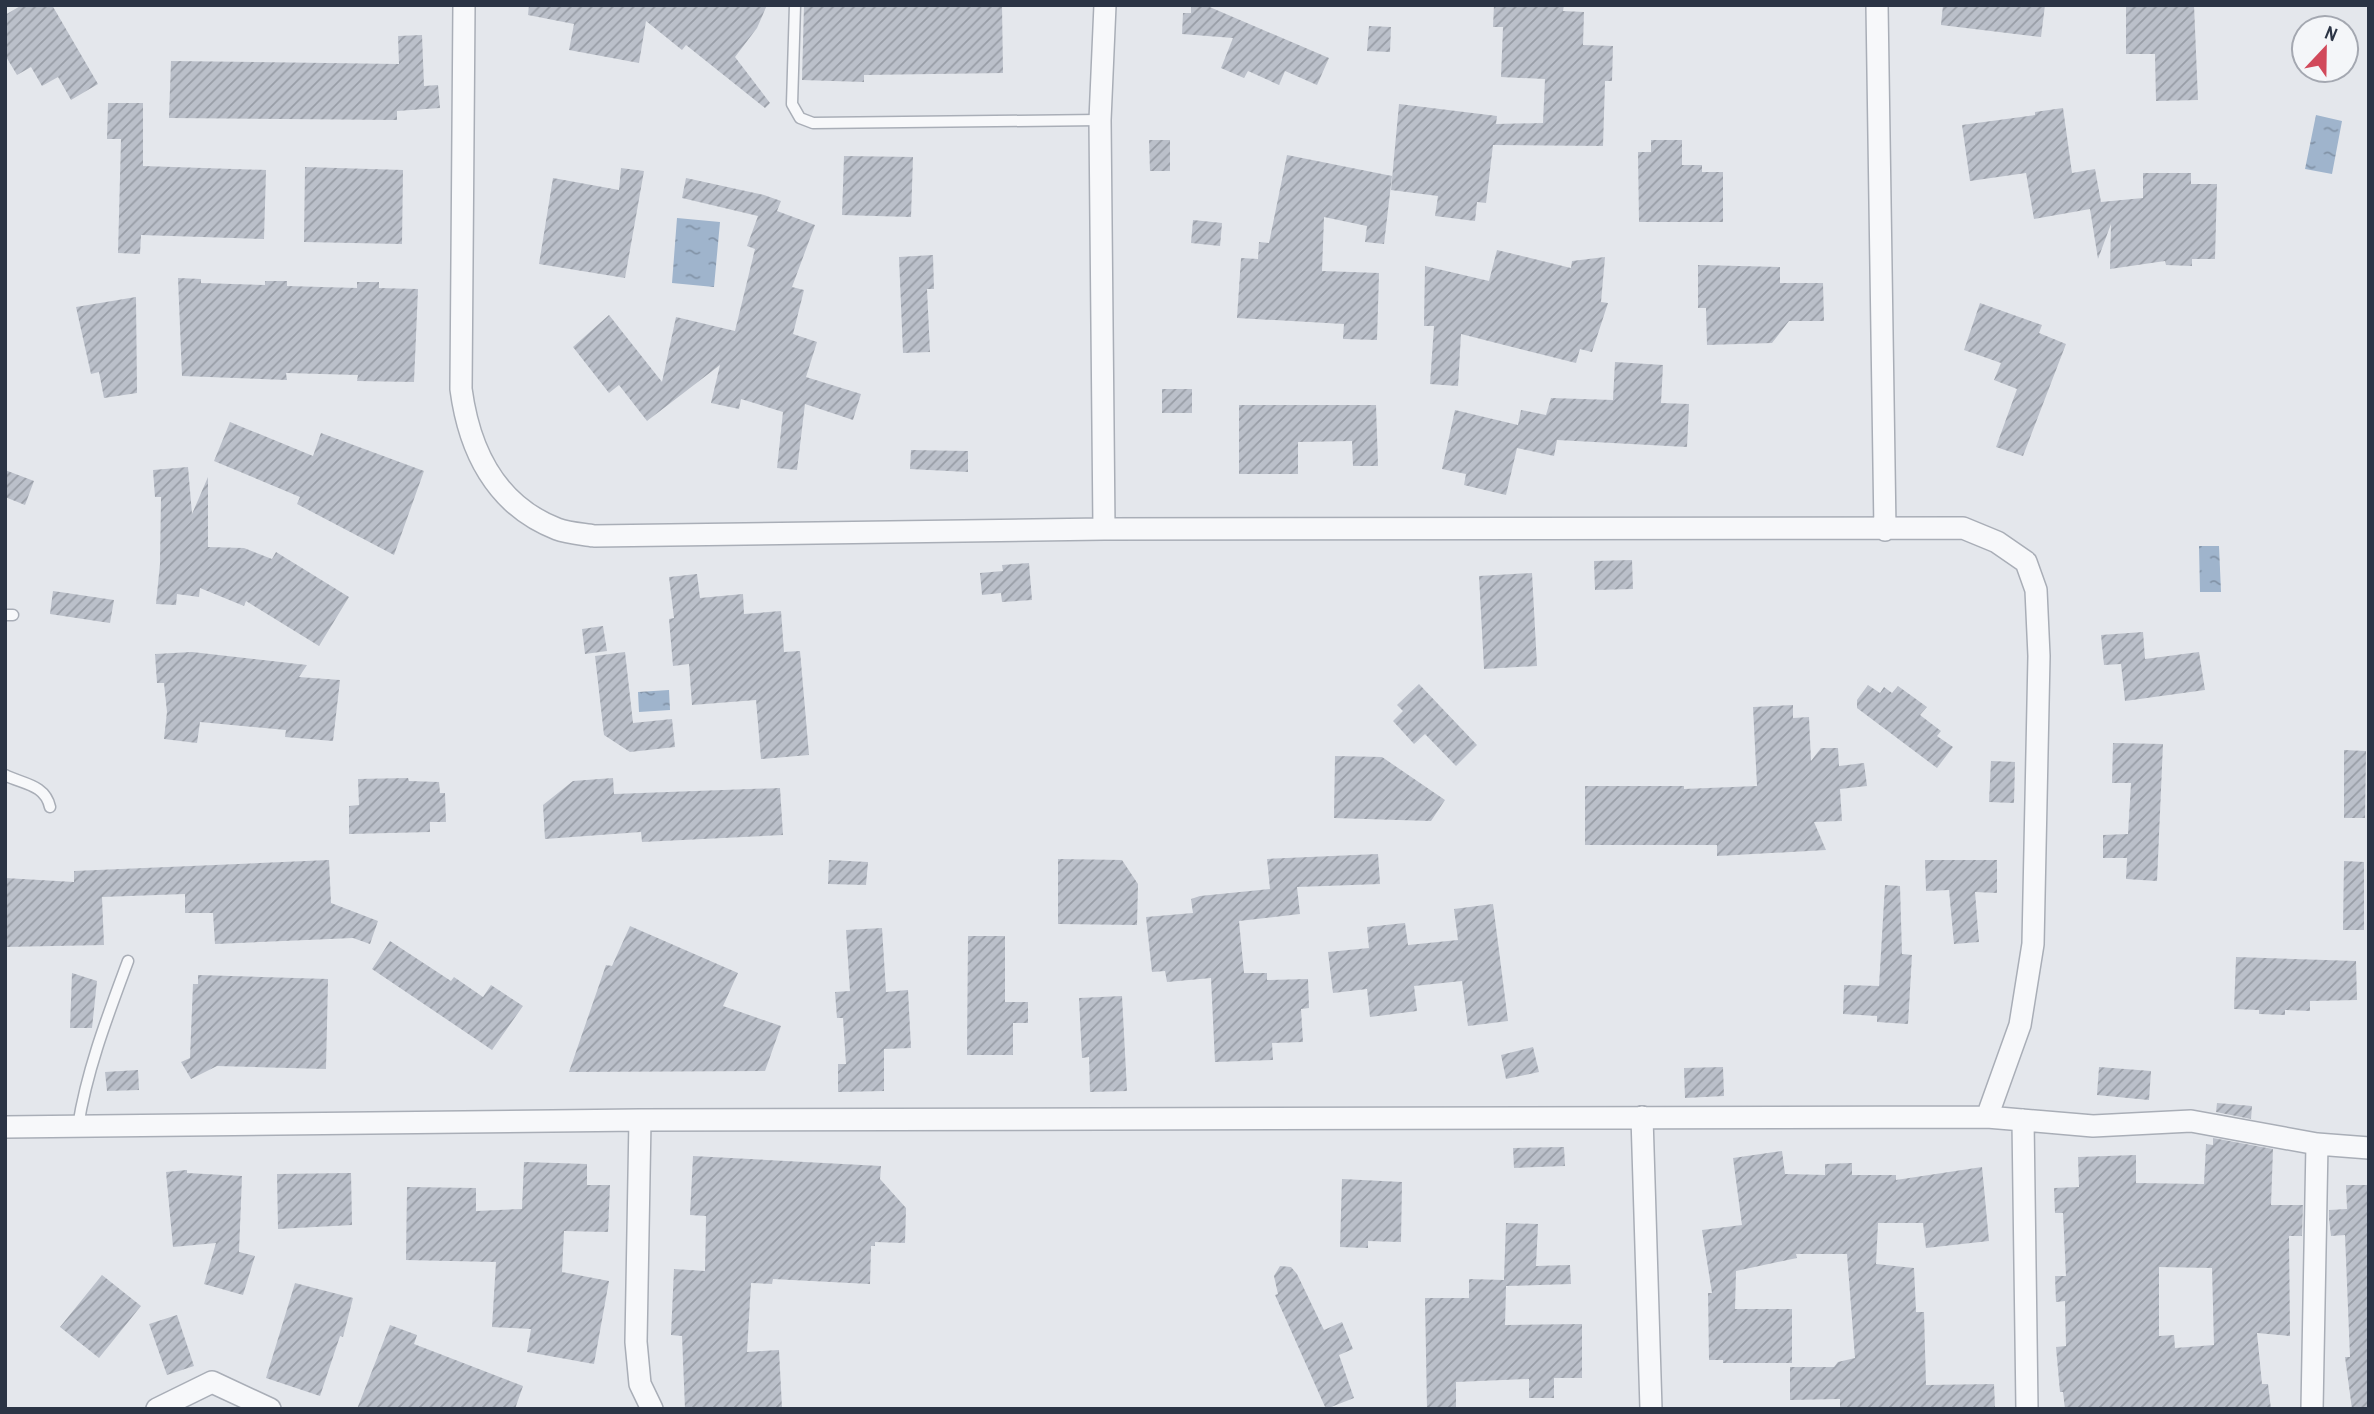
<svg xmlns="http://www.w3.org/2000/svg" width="2374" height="1414" font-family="'Archivo Narrow',sans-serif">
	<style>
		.water { fill: url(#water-ripples) }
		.building { fill: url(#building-hatch); fill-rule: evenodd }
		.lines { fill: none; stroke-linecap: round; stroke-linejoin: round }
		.service-casing { stroke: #a9aeb7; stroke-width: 13 }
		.minor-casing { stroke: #a9aeb7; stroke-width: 24 }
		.service { stroke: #f7f8fa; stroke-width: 10 }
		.minor { stroke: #f7f8fa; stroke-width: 21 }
	</style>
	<defs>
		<pattern id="water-ripples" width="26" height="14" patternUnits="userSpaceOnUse" patternTransform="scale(1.75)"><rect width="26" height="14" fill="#9fb4cc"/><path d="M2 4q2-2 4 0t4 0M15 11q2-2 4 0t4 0" fill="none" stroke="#8293a7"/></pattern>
		<pattern id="building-hatch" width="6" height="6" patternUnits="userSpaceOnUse" patternTransform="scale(1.75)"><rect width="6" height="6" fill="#bbc0ca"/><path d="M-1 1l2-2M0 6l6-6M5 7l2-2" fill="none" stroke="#989da6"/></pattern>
	</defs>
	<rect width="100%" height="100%" fill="#e4e7ec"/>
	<path class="water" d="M 2316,115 L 2342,121 L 2332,174 L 2305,169 Z
		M 677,218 L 720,222 L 714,287 L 672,283 Z
		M 2199,546 L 2219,546 L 2221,592 L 2200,592 Z
		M 669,690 L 670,710 L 639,712 L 638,692 Z"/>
	<path class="building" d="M 22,5 L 52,5 L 98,84 L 71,100 L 58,77 L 42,86 L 31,67 L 17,75 L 5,55 L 5,15 Z
		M 529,5 L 767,5 L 757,28 L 735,57 L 770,103 L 765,108 L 686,45 L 682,50 L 646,21 L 639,63 L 569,50 L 574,24 L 528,15 Z
		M 804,5 L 1002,5 L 1003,73 L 864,75 L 864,82 L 802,80 Z
		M 1191,5 L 1205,5 L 1329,58 L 1317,85 L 1285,71 L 1279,85 L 1248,71 L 1244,78 L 1221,68 L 1233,38 L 1182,34 L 1183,13 L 1191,13 Z
		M 1494,5 L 1564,5 L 1563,11 L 1584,12 L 1583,45 L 1613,46 L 1612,81 L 1605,81 L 1603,146 L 1493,145 L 1486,203 L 1477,202 L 1475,221 L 1435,216 L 1438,196 L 1391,190 L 1399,104 L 1497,116 L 1496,124 L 1543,123 L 1545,79 L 1501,77 L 1503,27 L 1493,27 Z
		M 1943,5 L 2045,5 L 2041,37 L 1941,25 Z
		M 2126,5 L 2194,5 L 2198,100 L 2156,101 L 2155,54 L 2126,54 Z
		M 1369,26 L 1391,27 L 1390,52 L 1367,51 Z
		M 422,35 L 424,86 L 438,85 L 440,108 L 397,111 L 397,120 L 169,118 L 171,61 L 399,64 L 398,36 Z
		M 108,103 L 143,103 L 143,166 L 266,170 L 264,239 L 141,235 L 140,254 L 118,253 L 121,139 L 107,139 Z
		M 2063,108 L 2072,173 L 2095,169 L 2101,202 L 2143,198 L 2143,173 L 2191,173 L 2191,184 L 2217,184 L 2215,259 L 2192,259 L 2192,266 L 2166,265 L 2165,261 L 2110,269 L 2111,224 L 2098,259 L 2090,209 L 2034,219 L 2026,173 L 1970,181 L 1962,125 L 2035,115 L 2035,112 Z
		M 1149,140 L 1170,140 L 1170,171 L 1150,171 Z
		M 1651,140 L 1682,140 L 1682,165 L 1702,165 L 1702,172 L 1723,172 L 1723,222 L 1639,222 L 1638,152 L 1651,152 Z
		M 1287,155 L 1392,176 L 1384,244 L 1365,242 L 1367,226 L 1324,217 L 1322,271 L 1379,273 L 1377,340 L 1343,339 L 1344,324 L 1237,318 L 1241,258 L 1258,259 L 1259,242 L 1269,243 Z
		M 844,156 L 913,157 L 911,217 L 842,215 Z
		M 305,167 L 403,170 L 402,244 L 304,242 Z
		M 621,168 L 644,171 L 625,278 L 539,264 L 553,178 L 619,190 Z
		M 686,178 L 764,195 L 781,201 L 777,211 L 815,225 L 792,287 L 804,290 L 793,334 L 817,342 L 806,377 L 861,394 L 853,420 L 805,404 L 797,470 L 777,468 L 783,412 L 741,399 L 739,409 L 711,403 L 720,365 L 647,421 L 619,385 L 609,393 L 573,347 L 609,315 L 662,382 L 676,317 L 735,331 L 755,249 L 747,246 L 758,216 L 682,198 Z
		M 1193,220 L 1222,223 L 1220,246 L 1191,243 Z
		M 1497,250 L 1571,268 L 1572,261 L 1605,257 L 1601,302 L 1608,303 L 1592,352 L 1580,349 L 1576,363 L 1461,334 L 1458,386 L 1430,384 L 1434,326 L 1424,326 L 1425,266 L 1489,281 Z
		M 933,255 L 934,289 L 927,289 L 930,352 L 903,353 L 899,257 Z
		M 1698,265 L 1780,267 L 1780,283 L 1823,283 L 1824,321 L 1789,321 L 1772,343 L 1707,345 L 1706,308 L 1698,308 Z
		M 178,278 L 201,279 L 201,283 L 265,285 L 265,281 L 287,281 L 287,286 L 357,288 L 357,282 L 379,282 L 379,288 L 418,289 L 414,382 L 357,381 L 358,375 L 286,373 L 287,380 L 182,376 Z
		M 136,297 L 137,393 L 104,398 L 99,372 L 91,374 L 76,307 Z
		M 1980,303 L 2042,325 L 2039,333 L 2066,344 L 2023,456 L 1996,447 L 2017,389 L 1994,380 L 2001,363 L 1964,350 Z
		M 1615,362 L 1663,365 L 1661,403 L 1689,404 L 1687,447 L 1557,440 L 1554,456 L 1517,448 L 1506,495 L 1464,485 L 1466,474 L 1442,469 L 1455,410 L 1518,425 L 1521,410 L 1546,415 L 1551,398 L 1613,400 Z
		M 1162,389 L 1192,389 L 1192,413 L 1162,413 Z
		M 1239,405 L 1376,405 L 1378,466 L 1353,466 L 1352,441 L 1298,442 L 1298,474 L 1239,474 Z
		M 230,422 L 313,456 L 321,433 L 424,471 L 394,555 L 297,504 L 300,497 L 214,461 Z
		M 911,450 L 968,451 L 968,472 L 910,469 Z
		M 188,467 L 192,514 L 208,477 L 208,547 L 244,548 L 272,559 L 276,552 L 349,597 L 319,646 L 246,601 L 244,606 L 200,588 L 199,597 L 177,594 L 176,605 L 156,604 L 160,564 L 161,497 L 155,497 L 153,470 Z
		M 5,470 L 34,481 L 25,505 L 5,497 Z
		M 1632,560 L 1633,589 L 1595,590 L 1594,561 Z
		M 1029,563 L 1032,600 L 1002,602 L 1001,593 L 982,595 L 980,573 L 1003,571 L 1002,565 Z
		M 1532,573 L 1537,666 L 1484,669 L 1479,576 Z
		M 697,574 L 700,598 L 743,594 L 744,614 L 781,611 L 784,652 L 800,651 L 809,755 L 761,759 L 756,700 L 692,705 L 689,664 L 673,666 L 669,619 L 674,618 L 669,577 Z
		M 53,591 L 114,600 L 110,623 L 50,614 Z
		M 603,626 L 607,651 L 585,654 L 582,629 Z
		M 2143,632 L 2145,659 L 2199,652 L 2205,690 L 2125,701 L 2121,664 L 2104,665 L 2101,635 Z
		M 192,652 L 307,665 L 299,677 L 340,680 L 333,741 L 285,737 L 286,730 L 200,722 L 197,743 L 164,739 L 167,712 L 164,683 L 157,683 L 155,654 Z
		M 625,652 L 633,723 L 672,719 L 675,747 L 630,752 L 604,735 L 595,656 Z
		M 1419,684 L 1477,745 L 1456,766 L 1425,734 L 1414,744 L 1393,721 L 1403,711 L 1397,705 Z
		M 1868,685 L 1880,693 L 1884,687 L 1892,693 L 1898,686 L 1927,707 L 1920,715 L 1941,731 L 1937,736 L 1953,747 L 1937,768 L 1857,708 L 1857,700 Z
		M 1793,705 L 1793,718 L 1809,717 L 1811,761 L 1821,748 L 1838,748 L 1839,766 L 1864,763 L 1867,786 L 1840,789 L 1842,821 L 1814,822 L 1826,850 L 1717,856 L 1717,845 L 1585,845 L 1585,786 L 1684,786 L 1684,789 L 1757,786 L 1753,707 Z
		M 2113,743 L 2163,744 L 2157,881 L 2126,879 L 2127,858 L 2103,858 L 2103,835 L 2128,834 L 2131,783 L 2112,783 Z
		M 2344,750 L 2366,751 L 2365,818 L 2344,818 Z
		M 1335,756 L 1382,757 L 1445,800 L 1431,821 L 1334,818 Z
		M 1991,761 L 2015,762 L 2014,803 L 1989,802 Z
		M 408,778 L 409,781 L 439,782 L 440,793 L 445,793 L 446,822 L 430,822 L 430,832 L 349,834 L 349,806 L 359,805 L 358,779 Z
		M 613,778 L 614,794 L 780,788 L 783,835 L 642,842 L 641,832 L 545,839 L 543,805 L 573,781 Z
		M 1378,854 L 1380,884 L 1297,887 L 1300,914 L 1239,921 L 1244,973 L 1267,973 L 1267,980 L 1308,979 L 1309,1008 L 1301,1009 L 1303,1042 L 1272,1043 L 1273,1060 L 1215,1062 L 1211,978 L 1167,982 L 1165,971 L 1152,972 L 1146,917 L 1193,913 L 1191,899 L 1200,896 L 1270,889 L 1267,859 Z
		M 1058,859 L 1122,860 L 1138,884 L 1137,925 L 1058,924 Z
		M 329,860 L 331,903 L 378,921 L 370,944 L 353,938 L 215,944 L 213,913 L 185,913 L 185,894 L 102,897 L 104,945 L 5,947 L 5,878 L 74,882 L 74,871 Z
		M 829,860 L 868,862 L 866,885 L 828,884 Z
		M 1925,860 L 1997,860 L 1997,893 L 1975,892 L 1979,942 L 1954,944 L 1949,890 L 1926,891 Z
		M 2344,861 L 2364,862 L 2364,930 L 2343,930 Z
		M 1885,885 L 1900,886 L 1902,954 L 1912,955 L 1908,1024 L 1877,1022 L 1877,1016 L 1843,1014 L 1844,985 L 1879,986 Z
		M 1493,904 L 1508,1021 L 1468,1026 L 1462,981 L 1414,986 L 1417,1011 L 1370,1017 L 1367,989 L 1333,993 L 1328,952 L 1369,948 L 1367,927 L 1405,923 L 1408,945 L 1458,940 L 1454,909 Z
		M 630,926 L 738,973 L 723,1006 L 781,1026 L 765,1071 L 569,1072 L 606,965 L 612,966 Z
		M 882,928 L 886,992 L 908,990 L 911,1048 L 884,1049 L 884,1091 L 838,1092 L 838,1064 L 846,1064 L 843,1018 L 837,1018 L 835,992 L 850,991 L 846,930 Z
		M 968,936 L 1005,936 L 1005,1002 L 1028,1002 L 1028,1023 L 1013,1023 L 1013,1055 L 967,1055 Z
		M 390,941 L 451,981 L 454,977 L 483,997 L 491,985 L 523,1006 L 492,1050 L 372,969 Z
		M 2236,957 L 2356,961 L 2357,1000 L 2310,1001 L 2310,1011 L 2285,1010 L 2285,1015 L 2259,1014 L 2259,1010 L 2234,1009 Z
		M 72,973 L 97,981 L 92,1028 L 70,1028 Z
		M 198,975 L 328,979 L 326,1069 L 217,1066 L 191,1079 L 181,1062 L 190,1058 L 193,984 L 198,984 Z
		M 1122,996 L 1127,1091 L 1090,1092 L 1089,1057 L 1082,1058 L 1079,998 Z
		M 1533,1047 L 1539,1072 L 1506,1079 L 1501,1055 Z
		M 1723,1067 L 1724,1096 L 1685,1098 L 1684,1068 Z
		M 2099,1067 L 2151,1071 L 2149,1100 L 2097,1095 Z
		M 138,1070 L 139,1090 L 107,1091 L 105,1072 Z
		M 2217,1103 L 2252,1106 L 2251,1119 L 2216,1112 Z
		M 2213,1138 L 2273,1149 L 2271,1205 L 2303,1205 L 2302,1236 L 2289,1236 L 2290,1336 L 2257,1333 L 2262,1384 L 2268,1384 L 2271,1409 L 2065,1409 L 2063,1392 L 2060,1392 L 2056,1347 L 2066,1346 L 2065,1301 L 2056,1302 L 2055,1276 L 2066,1276 L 2063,1213 L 2055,1213 L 2054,1188 L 2079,1187 L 2078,1157 L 2136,1155 L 2136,1183 L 2204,1184 L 2206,1144 L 2213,1145 ZM 2159,1267 L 2212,1268 L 2214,1345 L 2175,1348 L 2174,1335 L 2159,1336 Z
		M 1564,1147 L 1565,1166 L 1514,1168 L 1513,1148 Z
		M 1782,1151 L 1785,1174 L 1825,1175 L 1825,1164 L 1852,1163 L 1852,1175 L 1896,1175 L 1896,1180 L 1982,1167 L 1989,1241 L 1926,1248 L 1923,1223 L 1878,1223 L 1876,1264 L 1914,1268 L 1916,1312 L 1924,1312 L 1926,1385 L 1994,1384 L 1995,1407 L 1840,1409 L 1840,1399 L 1790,1400 L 1790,1367 L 1834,1367 L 1838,1362 L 1855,1358 L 1847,1254 L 1796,1254 L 1797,1258 L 1736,1271 L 1735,1309 L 1792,1309 L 1792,1363 L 1723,1363 L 1723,1360 L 1709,1360 L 1708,1293 L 1712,1293 L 1702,1230 L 1742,1225 L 1733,1158 Z
		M 693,1156 L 881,1166 L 880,1179 L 906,1208 L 905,1243 L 875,1242 L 875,1246 L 871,1246 L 870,1284 L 773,1279 L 772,1284 L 751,1283 L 747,1352 L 779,1350 L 782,1408 L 685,1409 L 682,1336 L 671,1335 L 674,1269 L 705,1271 L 706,1216 L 690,1215 Z
		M 524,1162 L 587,1164 L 587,1185 L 610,1185 L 608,1232 L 564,1231 L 562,1272 L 609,1281 L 594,1364 L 527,1352 L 531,1329 L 492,1327 L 496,1262 L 406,1260 L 407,1187 L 476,1188 L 476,1211 L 522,1209 Z
		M 187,1170 L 187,1173 L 242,1176 L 239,1252 L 255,1256 L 243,1295 L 204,1284 L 216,1243 L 173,1247 L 166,1172 Z
		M 351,1173 L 352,1225 L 278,1229 L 277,1174 Z
		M 1342,1179 L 1402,1182 L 1401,1242 L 1368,1241 L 1368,1248 L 1340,1247 Z
		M 2346,1185 L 2369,1185 L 2369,1409 L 2352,1409 L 2345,1357 L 2350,1357 L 2345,1235 L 2331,1236 L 2329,1218 L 2329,1210 L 2347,1209 Z
		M 1506,1223 L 1538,1224 L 1536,1266 L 1570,1265 L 1571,1284 L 1506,1286 L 1505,1325 L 1582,1324 L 1582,1378 L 1554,1378 L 1554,1398 L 1529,1398 L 1529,1379 L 1456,1382 L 1456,1409 L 1427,1409 L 1425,1298 L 1469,1298 L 1469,1279 L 1504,1280 Z
		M 1280,1266 L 1291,1267 L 1297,1274 L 1324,1330 L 1342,1322 L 1353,1349 L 1339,1355 L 1354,1398 L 1326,1409 L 1275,1295 L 1278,1294 L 1274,1276 Z
		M 102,1275 L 141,1306 L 99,1358 L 60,1327 Z
		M 295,1283 L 353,1298 L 343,1337 L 340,1336 L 320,1396 L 266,1378 Z
		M 177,1315 L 194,1366 L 167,1375 L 149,1324 Z
		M 390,1325 L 417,1335 L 414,1344 L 523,1386 L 515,1409 L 357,1409 Z"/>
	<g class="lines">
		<defs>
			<path id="service" d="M 795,5 L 792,104 L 800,118 L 813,123 L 1100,120
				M 5,615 L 13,615
				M 5,775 C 22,784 45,784 50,807
				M 78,1126 C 87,1069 108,1015 128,961"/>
			<path id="minor" d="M 464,5 L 461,389 C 469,449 495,505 557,529 C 568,533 582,534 594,536 L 1104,529 L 1963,528 L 1997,542 L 2026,562 L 2036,590 L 2039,656 L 2033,944 L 2020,1025 L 1987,1117
				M 1877,5 L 1885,530
				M 1104,529 L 1100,120 L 1105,5
				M 1642,1117 L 1651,1409
				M 640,1120 L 636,1342 L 640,1384 L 652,1409
				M 2023,1120 L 2027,1409
				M 5,1127 L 640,1120 L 1987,1117 L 2093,1126 L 2191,1121 L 2317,1144 L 2369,1148
				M 157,1409 L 212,1382 L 270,1409
				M 2312,1409 L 2317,1144"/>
		</defs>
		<use href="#service" class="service-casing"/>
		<use href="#minor" class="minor-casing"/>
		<use href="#service" class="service"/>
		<use href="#minor" class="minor"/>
	</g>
	<rect width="2374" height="1414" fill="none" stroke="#2b3445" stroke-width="14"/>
	<g transform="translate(2325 49) rotate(22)"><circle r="33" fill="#f4f6f9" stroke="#a4a8b1" stroke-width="2"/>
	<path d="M0-5L12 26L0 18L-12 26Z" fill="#d1495b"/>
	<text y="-10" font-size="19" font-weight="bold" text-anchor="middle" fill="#2b3445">N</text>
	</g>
</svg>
